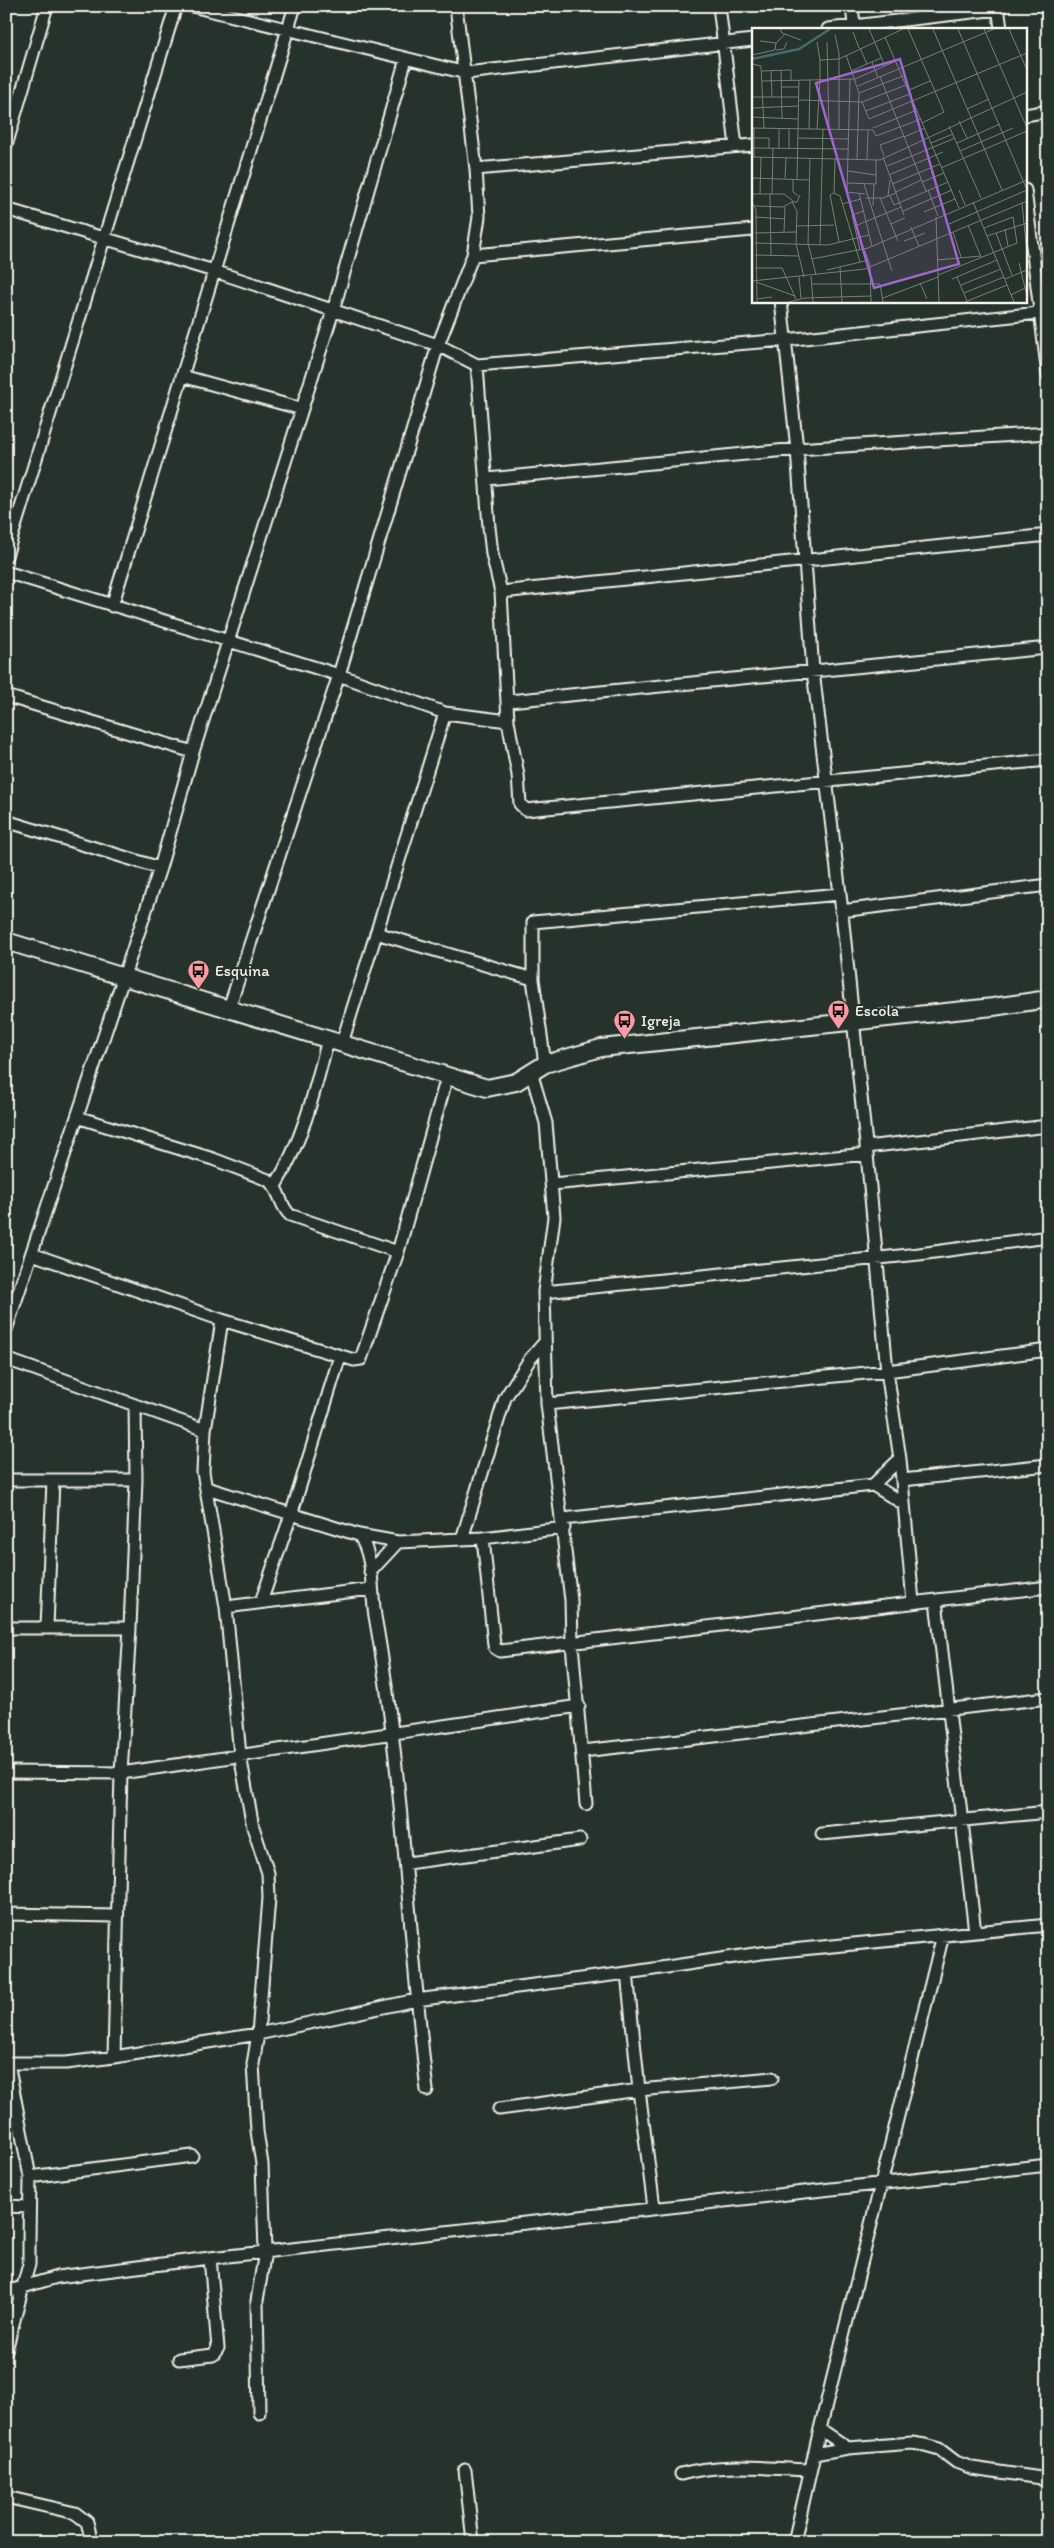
<svg xmlns="http://www.w3.org/2000/svg" width="1054" height="2548" font-family="Itim,sans-serif">
	<style>
		.lines { fill: none; stroke-linecap: round; stroke-linejoin: round }
		.street-casing { stroke: #f4f1e8; stroke-width: 15 }
		.secondary-casing { stroke: #f4f1e8; stroke-width: 20 }
		.street { stroke: #26332d; stroke-width: 11 }
		.secondary { stroke: #26332d; stroke-width: 16 }
		.labels { text-anchor: middle; stroke-width: 4; stroke-linejoin: round; paint-order: stroke }
		.poi-label { font-size: 16px; fill: #f4f1e8; stroke: #26332d; text-anchor: start }
		.inset-river { fill: none; stroke: #47696d; stroke-width: 2.5 }
		.inset-road { fill: none; stroke: #787f78; stroke-width: 1 }
		.view { fill: #9f67cb; fill-opacity: 0.15; stroke: #9f67cb; stroke-width: 2.5 }
		.inset-edge { fill: none; stroke: #f4f1e8; stroke-width: 2.5 }
	</style>
	<rect width="100%" height="100%" fill="#26332d"/>
	<filter id="ink" filterUnits="userSpaceOnUse"><feTurbulence type="fractalNoise" baseFrequency=".02" numOctaves="2"/><feDisplacementMap in="SourceGraphic" scale="10" xChannelSelector="R" yChannelSelector="G"/><feConvolveMatrix kernelMatrix="1 2 1 2 8 2 1 2 1" color-interpolation-filters="sRGB"/></filter>
	<g filter="url(#ink)">
		<g class="lines">
			<defs>
				<path id="street" d="M 192,6 L 466,73 L 753,40
					M 719,6 L 736,146
					M 852,6 L 854,25
					M 998,6 L 1001,29
					M 828,29 L 998,9
					M 1025,115 L 1048,111
					M 6,146 L 47,6
					M 476,169 L 753,145
					M 1025,190 L 1048,375
					M 6,209 L 214,271 L 438,345 L 477,365 L 785,340 L 1039,313
					M 473,255 L 753,230
					M 781,301 L 797,449 L 813,671 L 840,894 L 867,1154 L 887,1371 L 900,1459 L 913,1602
					M 477,365 L 489,527 L 492,554 L 501,592 L 1048,535
					M 182,376 L 302,409
					M 487,479 L 797,449 L 1048,433
					M 6,556 L 176,6
					M 6,572 L 339,675 L 445,713 L 508,721 L 518,775 L 520,804 L 526,810 L 1048,760
					M 501,592 L 508,721
					M 112,606 L 295,6
					M 6,696 L 193,752
					M 509,701 L 1048,648
					M 6,821 L 160,868
					M 841,911 L 1048,885
					M 376,933 L 533,979
					M 229,1008 L 339,675 L 438,345 L 473,255 L 479,217 L 476,169 L 456,6
					M 342,1043 L 445,713
					M 545,1064 L 533,979 L 533,922 L 840,894
					M 532,1075 L 546,1123 L 554,1217 L 544,1292 L 547,1404 L 571,1600 L 572,1644 L 586,1804
					M 77,1117 L 213,1159 L 268,1180 C 281,1190 279,1205 290,1215 L 398,1252
					M 866,1147 L 1048,1126
					M 552,1184 L 867,1154
					M 275,1186 C 303,1141 315,1090 328,1039
					M 32,1254 L 222,1320 L 354,1360 L 361,1359 L 398,1252 L 447,1077
					M 544,1292 L 919,1254 L 1048,1237
					M 222,1320 L 205,1430 L 203,1472 L 226,1607 L 240,1755 L 253,1827 L 268,1873 L 269,1898 L 258,2034 L 253,2064 L 257,2131 L 262,2164 L 265,2251 L 257,2301 L 259,2413
					M 6,1330 L 160,868 L 193,752 L 333,311 L 406,59
					M 6,1359 L 205,1430
					M 547,1404 L 887,1371 L 1048,1350
					M 6,1480 L 136,1480
					M 902,1480 L 1048,1465
					M 873,1485 L 904,1504
					M 207,1488 L 359,1535 L 398,1542 L 483,1538 L 564,1528
					M 563,1519 L 873,1485 L 900,1459
					M 359,1535 C 374,1556 371,1590 375,1616 C 403,1772 408,1932 427,2090
					M 483,1538 L 494,1645 L 495,1648 L 500,1651 L 1048,1587
					M 462,1539 L 505,1398 L 530,1359 L 545,1342
					M 370,1572 L 398,1542
					M 936,1601 L 975,1932
					M 261,1602 L 292,1512 L 340,1356
					M 226,1607 L 371,1589
					M 47,1627 L 53,1480
					M 6,1628 L 130,1628
					M 583,1751 L 1048,1698
					M 6,1772 L 121,1773 L 579,1706
					M 822,1834 L 1048,1812
					M 407,1863 L 580,1840
					M 6,1914 L 116,1916
					M 627,1973 L 639,2090 L 772,2078
					M 114,2057 L 121,1773 L 130,1628 L 136,1480 L 135,1405
					M 6,2063 L 66,2063 L 114,2057 L 258,2034 L 416,2000 L 627,1973 L 761,1953 L 1048,1925
					M 499,2109 L 639,2090 L 654,2208
					M 30,2177 L 192,2156
					M 6,2206 L 29,2207
					M 6,2292 L 57,2277 L 210,2258 L 1048,2165
					M 6,2350 L 29,2264 L 29,2241 L 30,2177 L 8,2063
					M 179,2359 L 213,2355 L 218,2348 L 210,2258
					M 820,2429 L 848,2448 L 912,2443 L 925,2445 L 939,2449 L 956,2462 L 972,2468 L 1048,2479
					M 814,2454 L 848,2448
					M 465,2470 L 473,2542
					M 681,2474 C 723,2462 767,2469 810,2470
					M 6,2497 L 75,2513 L 87,2522 L 92,2542
					M 794,2542 L 820,2429 L 943,1935"/>
				<path id="secondary" d="M 6,941 L 487,1088 L 516,1082 L 545,1064 L 601,1048 L 993,1007 L 1048,999"/>
			</defs>
			<use href="#street" class="street-casing"/>
			<use href="#secondary" class="secondary-casing"/>
			<use href="#street" class="street"/>
			<use href="#secondary" class="secondary"/>
		</g>
	</g>
	<defs>
		<symbol id="bus-pin" viewBox="-11 -11 22 30"><path d="M0 17L-7.5 6A9.5 9.5 0 1 1 7.5 6Z" fill="#ff9aa2" stroke="#26332d"/><path d="M-5-6H5V4H4V6H2V4H-2V6H-4V4H-5ZM-3.5-4V0h7V-4ZM-3.5 1.2v1.5H-2V1.2ZM2 1.2v1.5H3.5V1.2Z" fill="#111"/></symbol>
	</defs>
	<g fill-rule="evenodd">
		<use href="#bus-pin" x="186" y="958" width="25" height="34"/>
		<use href="#bus-pin" x="826" y="998" width="25" height="34"/>
		<use href="#bus-pin" x="612" y="1008" width="25" height="34"/>
	</g>
	<g class="labels">
		<g class="poi-label">
			<text x="215" y="976">Esquina</text>
			<text x="855" y="1016">Escola</text>
			<text x="641" y="1026">Igreja</text>
		</g>
	</g>
	<g transform="translate(752 28)">
		<rect width="275" height="275" fill="#26332d"/>
		<path class="inset-river" d="M 0,31 L 47,21 L 78,1"/>
		<path class="inset-road" d="M 28,1 L 30,5 L 49,12M 117,1 L 133,38M 156,1 L 192,84 L 170,95M 181,1 L 250,162M 206,1 L 275,162M 232,1 L 275,100M 257,1 L 275,42M 101,4 L 107,20M 83,7 L 87,25 L 87,102M 133,9 L 207,180M 8,13 L 24,15M 65,14 L 68,32 L 87,31 L 151,1M 75,14 L 77,101M 108,20 L 115,36M 24,22 L 32,21 L 35,14M 0,27 L 23,22 L 24,15 L 33,6M 94,27 L 107,65 L 105,131M 68,32 L 68,52M 120,34 L 126,50M 0,36 L 9,38 L 12,100M 10,43 L 39,42 L 39,53M 19,43 L 20,69M 29,43 L 30,90M 99,43 L 129,30M 128,49 L 174,163M 98,51 L 95,164 L 113,166M 10,53 L 103,51 L 144,33M 106,58 L 242,1M 30,59 L 47,59M 157,62 L 178,53M 107,65 L 151,48M 0,69 L 47,69M 47,72 L 110,74 L 154,57M 110,74 L 117,91 L 275,25M 0,80 L 47,78M 215,81 L 237,71M 114,83 L 158,66M 0,89 L 46,91M 207,93 L 215,110M 197,98 L 229,170M 0,100 L 121,102 L 124,108 L 169,91M 27,100 L 27,120M 121,100 L 165,82M 57,101 L 58,52M 65,101 L 68,52M 152,109 L 173,100M 1,110 L 17,110 L 17,120M 46,110 L 96,111M 179,115 L 201,106M 205,115 L 248,96M 0,120 L 96,121M 37,120 L 37,100M 208,123 L 261,100M 132,128 L 128,117 L 152,108M 160,128 L 203,110M 0,129 L 128,132 L 275,64M 2,129 L 2,100M 131,129 L 152,187M 58,130 L 56,215 L 64,247M 83,131 L 82,165 L 78,167 L 87,214M 115,131 L 116,102M 135,138 L 160,128M 189,140 L 275,103M 96,143 L 124,147M 137,147 L 191,124M 0,150 L 57,152M 33,150 L 34,130M 41,151 L 41,164 L 46,168M 45,151 L 47,52M 170,154 L 192,145M 95,155 L 124,156 L 124,132M 112,156 L 140,243M 140,156 L 188,136M 176,162 L 186,188M 207,162 L 213,177M 144,164 L 169,152M 82,165 L 88,168 L 108,234M 107,165 L 120,218M 0,166 L 32,166 L 41,173M 8,166 L 9,129M 18,166 L 19,227M 20,166 L 21,120M 48,167 L 45,174 L 40,174 L 45,183 L 44,216 L 52,249M 136,168 L 138,152M 138,168 L 142,177 L 196,154M 114,170 L 131,170 L 144,165M 128,170 L 146,213M 0,174 L 4,182 L 5,274M 221,174 L 262,274M 270,175 L 275,226M 90,176 L 109,171M 3,178 L 31,179 L 40,174M 121,178 L 122,156M 151,183 L 200,162M 172,184 L 203,171M 3,189 L 33,191M 184,189 L 187,274M 139,196 L 153,190M 197,196 L 275,162M 216,197 L 229,229M 45,198 L 82,197M 103,198 L 149,179M 159,199 L 163,209 L 173,205M 253,201 L 256,218M 32,204 L 33,179M 201,204 L 209,229M 3,205 L 44,204M 244,205 L 260,247M 235,208 L 275,195M 152,213 L 163,209 L 167,218M 3,215 L 76,217 L 117,207M 68,217 L 71,101M 112,221 L 118,237 L 119,274M 108,222 L 100,187 L 112,183M 3,227 L 47,228M 60,231 L 116,220 L 275,152M 185,232 L 229,228M 267,235 L 275,268M 88,239 L 90,274M 3,240 L 30,240 L 44,271M 75,242 L 117,232M 186,247 L 265,215 L 261,189 L 232,200M 59,248 L 61,274M 47,249 L 49,270M 205,249 L 215,273M 200,251 L 245,232M 253,251 L 275,242M 0,253 L 113,241 L 275,173M 4,254 L 43,268M 168,255 L 175,271M 60,256 L 128,256 L 131,274M 209,257 L 249,241M 212,265 L 252,249M 259,267 L 275,259M 131,270 L 186,249M 5,271 L 20,269M 37,274 L 53,270 L 119,268M 213,274 L 255,257"/>
		<path class="view" d="M 148,31 L 207,236 L 122,260 L 64,55 Z"/>
		<rect width="275" height="275" class="inset-edge"/>
	</g>
	<rect width="1054" height="2548" fill="none" stroke="#26332d" stroke-width="25"/>
	<rect x="12" y="12" width="1029" height="2523" fill="none" stroke="#f4f1e8" stroke-width="2" filter="url(#ink)"/>
</svg>
